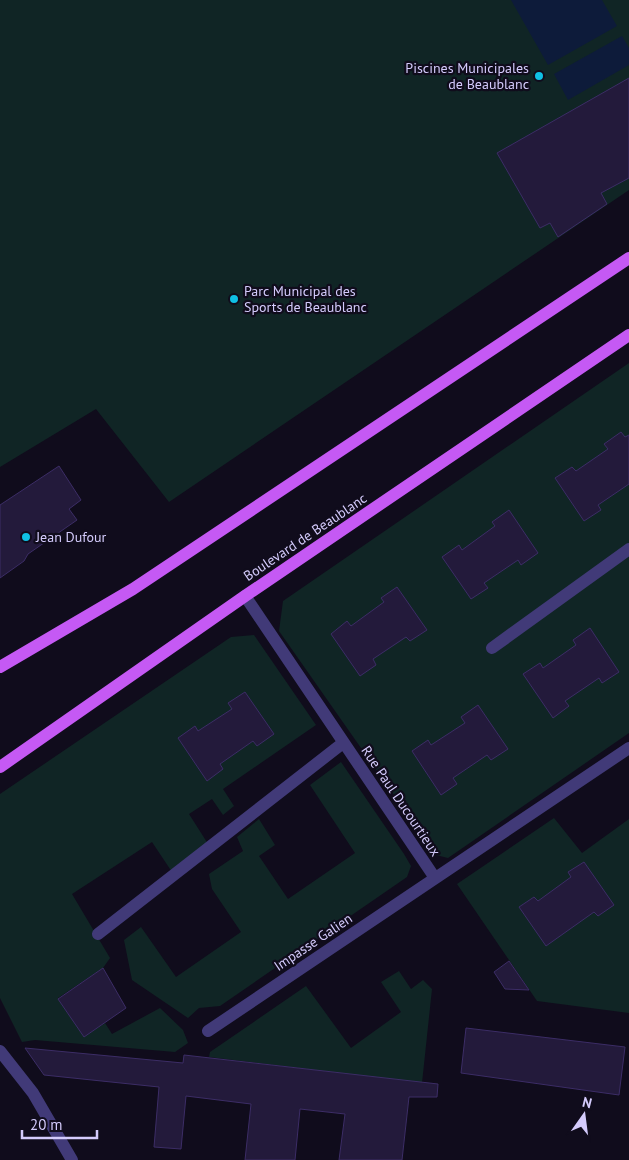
<svg xmlns="http://www.w3.org/2000/svg" width="629" height="1160" font-family="'PT Sans',sans-serif">
	<style>
		.green { fill: #102525 }
		.water { fill: #0d1b3a }
		.building { fill: #231a3b; stroke: #3c2d66 }
		.lines { fill: none; stroke-linecap: round; stroke-linejoin: round }
		.minor { stroke: #413a78; stroke-width: 12 }
		.primary { stroke: #c559f4; stroke-width: 12 }
		.poi-dot { fill: #0fc0e4; stroke: #100c1c; stroke-width: 2 }
		.labels { text-anchor: middle; stroke-width: 4.5; stroke-linejoin: round; paint-order: stroke }
		.poi-label { font-size: 14px; fill: #d4cbfc; stroke: #100c1c; text-anchor: start }
		.street-label { font-size: 14px; fill: #d4cbfc; stroke: #100c1c }
	</style>
	<rect width="100%" height="100%" fill="#100c1c"/>
	<path class="green" d="M 0,0 L 629,0 L 629,190 L 169,502 L 96,409 L 0,467 Z
		M 629,363 L 629,733 L 448,858 L 436,855 L 279,631 L 283,601 Z
		M 254,635 L 316,725 L 223,789 L 234,806 L 223,815 L 212,799 L 189,814 L 210,847 L 174,875 L 152,842 L 72,894 L 110,958 L 103,968 L 58,998 L 69,1015 L 88,1034 L 105,1023 L 112,1034 L 160,1008 L 183,1030 L 188,1043 L 175,1052 L 35,1040 L 22,1042 L 0,998 L 0,794 L 231,637 Z
		M 341,762 L 404,854 L 411,866 L 407,877 L 220,1006 L 199,1008 L 188,1018 L 132,980 L 124,940 L 141,927 L 176,977 L 241,932 L 212,889 L 209,874 L 243,851 L 237,837 L 259,819 L 275,845 L 259,856 L 288,899 L 355,853 L 310,785 Z
		M 554,818 L 582,853 L 629,819 L 629,1013 L 537,1001 L 457,884 Z
		M 399,971 L 411,989 L 423,980 L 432,989 L 422,1083 L 209,1057 L 210,1052 L 306,986 L 351,1048 L 401,1012 L 381,982 Z"/>
	<path class="water" d="M 511,0 L 602,0 L 617,26 L 548,65 Z
		M 622,36 L 629,48 L 629,65 L 568,100 L 554,74 Z"/>
	<path class="building" d="M 629,78 L 629,178 L 601,193 L 607,204 L 558,237 L 550,223 L 540,228 L 497,153 Z
		M 621,432 L 625,437 L 629,435 L 629,484 L 598,505 L 601,510 L 584,521 L 555,478 L 572,467 L 576,471 L 608,449 L 604,444 Z
		M 59,466 L 81,500 L 69,509 L 77,520 L 28,554 L 24,561 L 0,578 L 0,505 Z
		M 509,510 L 538,553 L 521,565 L 518,560 L 484,583 L 488,588 L 471,599 L 442,557 L 459,545 L 462,550 L 495,526 L 492,522 Z
		M 397,587 L 427,630 L 410,641 L 406,637 L 373,659 L 376,665 L 360,676 L 331,634 L 347,621 L 351,626 L 384,602 L 381,598 Z
		M 590,628 L 619,672 L 602,683 L 599,678 L 565,701 L 569,706 L 553,718 L 523,674 L 540,663 L 543,668 L 576,645 L 573,640 Z
		M 245,692 L 274,734 L 257,746 L 253,741 L 220,764 L 223,769 L 207,781 L 178,738 L 195,726 L 198,731 L 232,709 L 228,703 Z
		M 478,705 L 508,749 L 491,760 L 487,755 L 453,778 L 457,784 L 441,795 L 412,751 L 428,740 L 431,745 L 465,723 L 461,717 Z
		M 584,862 L 614,905 L 598,916 L 594,912 L 546,946 L 519,907 L 534,897 L 538,901 L 571,877 L 568,872 Z
		M 509,961 L 529,990 L 505,989 L 494,972 Z
		M 103,968 L 126,1008 L 84,1037 L 58,999 Z
		M 466,1028 L 625,1047 L 619,1095 L 461,1073 Z
		M 25,1048 L 183,1063 L 184,1055 L 438,1084 L 437,1097 L 409,1097 L 402,1160 L 339,1160 L 345,1114 L 300,1109 L 295,1160 L 245,1160 L 251,1104 L 186,1096 L 181,1149 L 154,1147 L 159,1087 L 44,1075 Z"/>
	<g class="lines">
		<path class="minor" d="M 245,596 L 435,878
			M 492,648 L 629,549
			M 98,934 L 343,743
			M 208,1031 L 629,748
			M 0,1051 L 33,1093 L 72,1160"/>
		<path class="primary" d="M 0,667 L 133,589 L 629,258
			M 0,767 L 245,596 L 629,335"/>
	</g>
	<g class="poi-dot">
		<circle cx="539" cy="76" r="5"/>
		<circle cx="234" cy="299" r="5"/>
		<circle cx="26" cy="537" r="5"/>
	</g>
	<g class="labels">
		<g class="poi-label">
			<text x="529" y="73" text-anchor="end">Piscines Municipales<tspan x="529" dy="16">de Beaublanc</tspan></text>
			<text x="244" y="296">Parc Municipal des<tspan x="244" dy="16">Sports de Beaublanc</tspan></text>
			<text x="36" y="542">Jean Dufour</text>
		</g>
		<g class="street-label">
			<text transform="translate(305 537) rotate(-34)" y="5">Boulevard de Beaublanc</text>
			<text transform="translate(401 801) rotate(56)" y="5">Rue Paul Ducourtieux</text>
			<text transform="translate(313 942) rotate(-34)" y="5">Impasse Galien</text>
		</g>
	</g>
	<g transform="translate(584 1115) rotate(14)" stroke="#100c1c" stroke-width="4" paint-order="stroke">
	<path d="M0-4L9 19L0 12L-9 19Z" fill="#d4cbfc"/>
	<text y="-8" font-size="14" font-weight="bold" text-anchor="middle" fill="#d4cbfc">N</text>
	</g>
	<path d="M22 1130v8h75v-8" fill="none" stroke="#d4cbfc" stroke-width="2.5"/>
	<text x="30" y="1130" font-size="15" fill="#d4cbfc" stroke="#100c1c" stroke-width="4" paint-order="stroke">20 m</text>
</svg>
